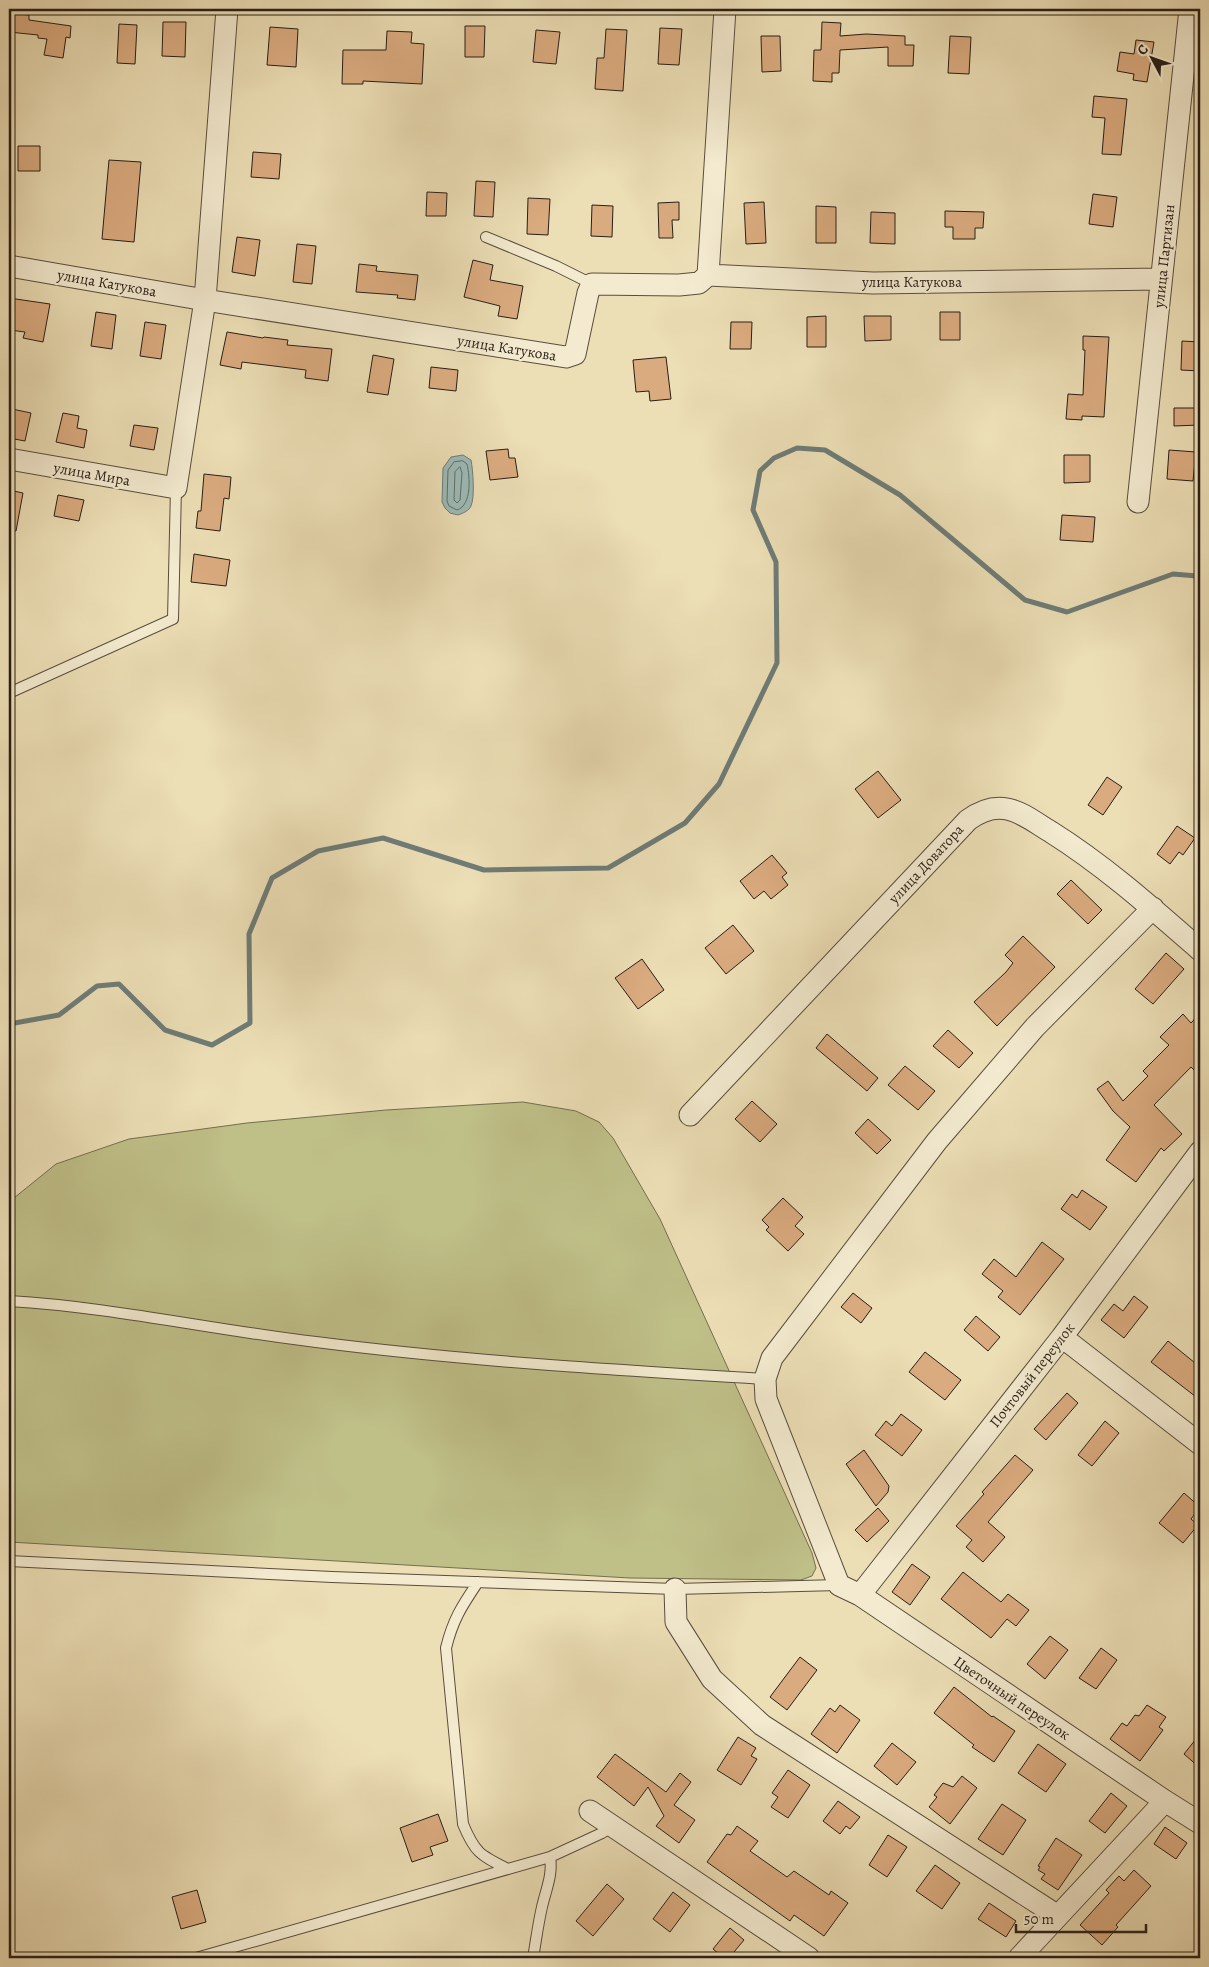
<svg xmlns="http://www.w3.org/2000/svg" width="1209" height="1967" font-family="Alegreya,serif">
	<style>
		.green { fill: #bfbf88; stroke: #746e50 }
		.water { fill: #9cbab7; stroke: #6e7c77 }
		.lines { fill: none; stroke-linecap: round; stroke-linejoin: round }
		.shore { stroke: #626c67; stroke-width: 1 }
		.stream { stroke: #6e7c77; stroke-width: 5 }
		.building { fill: #daab7f; stroke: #281e17 }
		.lane-casing { stroke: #594e3e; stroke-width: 12 }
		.street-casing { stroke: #594e3e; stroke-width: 23 }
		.lane { stroke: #f3eacf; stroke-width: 10 }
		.street { stroke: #f3eacf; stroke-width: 21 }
		.labels { text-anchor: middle; stroke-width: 4.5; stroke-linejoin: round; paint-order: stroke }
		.street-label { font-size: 15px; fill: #281e17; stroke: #f3eacf }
	</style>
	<rect width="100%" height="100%" fill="#ecdeb5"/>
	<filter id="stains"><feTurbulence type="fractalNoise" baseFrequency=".004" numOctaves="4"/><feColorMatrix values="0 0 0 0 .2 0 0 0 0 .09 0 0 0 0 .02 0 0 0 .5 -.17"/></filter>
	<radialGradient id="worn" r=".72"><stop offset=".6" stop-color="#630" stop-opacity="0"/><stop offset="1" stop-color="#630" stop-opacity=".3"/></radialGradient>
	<path class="green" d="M 523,1102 L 576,1111 L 599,1122 L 613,1138 L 660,1219 L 812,1553 L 816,1568 L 812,1576 L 801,1580 L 630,1578 L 9,1542 L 9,1202 L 56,1164 L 129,1139 L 247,1123 L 386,1110 Z"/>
	<path class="water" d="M 463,455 L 471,460 C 473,470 475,497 471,506 C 469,511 463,513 458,515 L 450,513 L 445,508 L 442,502 L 443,468 L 451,457 Z"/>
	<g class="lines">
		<path class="shore" d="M 463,461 L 467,464 C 470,477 472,505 457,510 L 449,506 L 447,501 L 448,470 L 454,462 Z
			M 460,467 L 462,473 L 460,500 L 457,503 L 454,500 L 455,472 Z"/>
		<path class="stream" d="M 9,1024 L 59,1015 L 97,986 L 119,984 L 165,1030 L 212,1045 L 250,1023 L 249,934 L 272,878 L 318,851 L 383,838 L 484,870 L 608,868 L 685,823 L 719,784 L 777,663 L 776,562 L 753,510 L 760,471 L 774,458 L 797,448 L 825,450 L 900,495 L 1025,600 L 1067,612 L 1173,574 L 1197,576 L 1200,578"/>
	</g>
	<path class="building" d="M 9,13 L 29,15 L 29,20 L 71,26 L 70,38 L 66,37 L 63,58 L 44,55 L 47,39 L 38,38 L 38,35 L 9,32 Z
		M 163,22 L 186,22 L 185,57 L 162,56 Z
		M 822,22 L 841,23 L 840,36 L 866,34 L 905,36 L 905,45 L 914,45 L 913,66 L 888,66 L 888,47 L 840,50 L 839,73 L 832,73 L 832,82 L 813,81 L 814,50 L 821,50 Z
		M 119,24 L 137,25 L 135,64 L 117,63 Z
		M 465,26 L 485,26 L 484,57 L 465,57 Z
		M 270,27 L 298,29 L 296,67 L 267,65 Z
		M 660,28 L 682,29 L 679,65 L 658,64 Z
		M 606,29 L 627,30 L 623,91 L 595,89 L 597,58 L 604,58 Z
		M 536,30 L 560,32 L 556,64 L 533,62 Z
		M 387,31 L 412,32 L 411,43 L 424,44 L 422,84 L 363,81 L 363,84 L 342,84 L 343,50 L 386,50 Z
		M 761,36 L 780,36 L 781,71 L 762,72 Z
		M 950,36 L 971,37 L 969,74 L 948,73 Z
		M 1136,40 L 1154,42 L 1147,82 L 1133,80 L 1134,74 L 1117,71 L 1120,52 L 1134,54 Z
		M 1094,96 L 1127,99 L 1121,155 L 1102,154 L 1105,118 L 1092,117 Z
		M 18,146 L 40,146 L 40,171 L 18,171 Z
		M 253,152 L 281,154 L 279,179 L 251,177 Z
		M 109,160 L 141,162 L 134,242 L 102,239 Z
		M 476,181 L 495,182 L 493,217 L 474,216 Z
		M 427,192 L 447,193 L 446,216 L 426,216 Z
		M 1093,194 L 1117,197 L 1113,227 L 1089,224 Z
		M 528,198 L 550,199 L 548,235 L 527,234 Z
		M 679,202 L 679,220 L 672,220 L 673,238 L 659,238 L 658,203 Z
		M 764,202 L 766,243 L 746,244 L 744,203 Z
		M 592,205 L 613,206 L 612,237 L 591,236 Z
		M 816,206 L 836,207 L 836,243 L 816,243 Z
		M 945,211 L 984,212 L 983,228 L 975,228 L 975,239 L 953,239 L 953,227 L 945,227 Z
		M 871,212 L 895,213 L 895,244 L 870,243 Z
		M 237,237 L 260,240 L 255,276 L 232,272 Z
		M 297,244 L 316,246 L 312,284 L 293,282 Z
		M 473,260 L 493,265 L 490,280 L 523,286 L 517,319 L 498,316 L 500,306 L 464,297 Z
		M 359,264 L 377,266 L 376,271 L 418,275 L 415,300 L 397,298 L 398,295 L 356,292 Z
		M 9,298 L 50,304 L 43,342 L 23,338 L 25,332 L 9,330 Z
		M 96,312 L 116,315 L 112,349 L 91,346 Z
		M 940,312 L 960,312 L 960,340 L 940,340 Z
		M 826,316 L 826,347 L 807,347 L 807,317 Z
		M 864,316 L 891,316 L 891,340 L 865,341 Z
		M 145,322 L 166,325 L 161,359 L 140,356 Z
		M 731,322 L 752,322 L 751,349 L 730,349 Z
		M 227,332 L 263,338 L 264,337 L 288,340 L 287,345 L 332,349 L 328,381 L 305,378 L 306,370 L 242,362 L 241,369 L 220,365 Z
		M 1083,336 L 1109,337 L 1104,417 L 1082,416 L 1082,420 L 1066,419 L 1068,394 L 1083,395 L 1085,350 L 1083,350 Z
		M 1182,341 L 1200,342 L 1200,371 L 1181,370 Z
		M 373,355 L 394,359 L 388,395 L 367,392 Z
		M 666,357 L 671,399 L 650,401 L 649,391 L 636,392 L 633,360 Z
		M 431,367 L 458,370 L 456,391 L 429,388 Z
		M 1174,408 L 1199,408 L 1199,425 L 1174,426 Z
		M 12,409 L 31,413 L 25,441 L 9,438 L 9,425 Z
		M 63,413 L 79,416 L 77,428 L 87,430 L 84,448 L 56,442 Z
		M 134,425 L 158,428 L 154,450 L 130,446 Z
		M 508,449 L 509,458 L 515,458 L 518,477 L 490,480 L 486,451 Z
		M 1169,450 L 1196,452 L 1193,481 L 1167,479 Z
		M 1064,455 L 1090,455 L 1090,482 L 1064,483 Z
		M 204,474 L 231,477 L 229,499 L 224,498 L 220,531 L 196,528 L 198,511 L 201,511 Z
		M 9,490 L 23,493 L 16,531 L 9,530 Z
		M 58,495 L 84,500 L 79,521 L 54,516 Z
		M 1062,515 L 1095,517 L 1093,542 L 1060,540 Z
		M 194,554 L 230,560 L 226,586 L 191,582 Z
		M 878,771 L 901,800 L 878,818 L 855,789 Z
		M 1107,777 L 1122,787 L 1103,815 L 1088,805 Z
		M 1177,826 L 1195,838 L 1183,855 L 1179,852 L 1170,864 L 1157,854 Z
		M 772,855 L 787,873 L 782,877 L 788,885 L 771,899 L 764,891 L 754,899 L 740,881 Z
		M 1071,880 L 1102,910 L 1088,924 L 1057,894 Z
		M 733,925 L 754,951 L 726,974 L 705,948 Z
		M 1023,936 L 1055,967 L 997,1026 L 974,1002 L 1006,972 L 1013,963 L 1005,955 Z
		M 1166,953 L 1184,969 L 1153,1004 L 1135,989 Z
		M 642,959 L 664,990 L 638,1009 L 615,978 Z
		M 1200,1013 L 1200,1076 L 1191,1067 L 1154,1105 L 1182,1134 L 1164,1151 L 1161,1148 L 1136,1182 L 1106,1160 L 1130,1127 L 1113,1111 L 1097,1089 L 1108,1081 L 1123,1101 L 1148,1076 L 1143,1071 L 1169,1045 L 1160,1037 L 1183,1014 L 1191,1023 Z
		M 948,1030 L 973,1053 L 959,1068 L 933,1046 Z
		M 827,1034 L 878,1078 L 867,1091 L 816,1048 Z
		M 905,1066 L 935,1091 L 918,1110 L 888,1085 Z
		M 752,1101 L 777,1124 L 760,1142 L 735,1119 Z
		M 868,1119 L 891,1140 L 877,1154 L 855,1133 Z
		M 1082,1190 L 1107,1207 L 1090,1230 L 1061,1209 L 1072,1194 L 1077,1198 Z
		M 783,1198 L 803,1217 L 795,1226 L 804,1234 L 788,1251 L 766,1230 L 769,1227 L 762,1220 Z
		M 1042,1242 L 1064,1259 L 1020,1315 L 998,1297 L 1003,1291 L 982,1274 L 994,1259 L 1016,1277 Z
		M 853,1293 L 872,1308 L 861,1323 L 841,1307 Z
		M 1134,1296 L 1148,1307 L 1124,1338 L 1101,1320 L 1114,1304 L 1123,1311 Z
		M 976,1316 L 1000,1337 L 988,1351 L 964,1330 Z
		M 1168,1341 L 1200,1367 L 1200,1400 L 1151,1362 Z
		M 925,1352 L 961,1380 L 945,1400 L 909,1372 Z
		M 1067,1393 L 1078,1403 L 1046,1440 L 1034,1429 Z
		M 901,1414 L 922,1430 L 902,1456 L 875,1435 L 886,1421 L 892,1426 Z
		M 1105,1421 L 1119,1433 L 1092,1466 L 1078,1455 Z
		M 864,1450 L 889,1486 L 888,1492 L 876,1506 L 846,1464 Z
		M 1015,1455 L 1033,1470 L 988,1522 L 1005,1537 L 983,1562 L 966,1547 L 972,1540 L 956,1526 L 984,1494 L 982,1492 Z
		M 1184,1493 L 1200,1507 L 1191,1519 L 1198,1525 L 1183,1543 L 1159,1523 Z
		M 878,1508 L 889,1521 L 867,1542 L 855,1530 Z
		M 912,1564 L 930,1577 L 910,1605 L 892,1592 Z
		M 963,1572 L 1001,1602 L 1008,1594 L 1029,1610 L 1016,1626 L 1007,1619 L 991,1638 L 941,1599 Z
		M 1050,1636 L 1068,1650 L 1045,1679 L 1027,1664 Z
		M 1101,1648 L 1117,1660 L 1096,1689 L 1079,1678 Z
		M 800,1657 L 817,1670 L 787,1710 L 770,1697 Z
		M 954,1687 L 992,1717 L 993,1716 L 1015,1731 L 994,1762 L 972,1747 L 974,1745 L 934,1713 Z
		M 840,1705 L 860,1720 L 837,1753 L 811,1734 L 830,1708 L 835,1712 Z
		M 1147,1705 L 1166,1717 L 1159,1727 L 1163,1730 L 1140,1761 L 1110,1739 L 1122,1723 L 1127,1726 L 1135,1715 L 1139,1716 Z
		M 1200,1734 L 1200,1768 L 1184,1754 Z
		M 738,1737 L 756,1748 L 751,1756 L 757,1759 L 741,1785 L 717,1770 Z
		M 892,1743 L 916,1762 L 897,1785 L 874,1766 Z
		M 1038,1744 L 1066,1764 L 1046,1792 L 1018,1773 Z
		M 615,1754 L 666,1792 L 680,1773 L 691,1782 L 674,1805 L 695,1820 L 679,1843 L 656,1826 L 664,1816 L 648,1787 L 634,1806 L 597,1777 Z
		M 788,1770 L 810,1785 L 788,1818 L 771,1807 L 778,1797 L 772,1793 Z
		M 962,1776 L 977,1788 L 950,1824 L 929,1807 L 937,1797 L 934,1795 L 943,1783 L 953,1787 Z
		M 1111,1793 L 1127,1806 L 1105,1833 L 1089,1821 Z
		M 838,1801 L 860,1817 L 850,1829 L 846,1826 L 840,1834 L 823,1821 Z
		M 1002,1804 L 1026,1820 L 1003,1855 L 978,1839 Z
		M 438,1814 L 448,1841 L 430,1847 L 433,1855 L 412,1862 L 400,1828 Z
		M 737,1826 L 758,1841 L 750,1851 L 787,1877 L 794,1871 L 829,1895 L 831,1891 L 848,1903 L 824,1936 L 794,1915 L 790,1921 L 707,1862 L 727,1834 L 731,1835 Z
		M 1165,1827 L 1187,1843 L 1176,1859 L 1154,1844 Z
		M 888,1835 L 907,1847 L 887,1877 L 869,1865 Z
		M 1056,1838 L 1082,1855 L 1058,1890 L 1041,1879 L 1045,1874 L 1038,1870 L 1040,1867 L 1038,1866 Z
		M 935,1865 L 960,1883 L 942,1909 L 916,1891 Z
		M 1134,1870 L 1151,1886 L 1116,1925 L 1118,1927 L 1102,1945 L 1080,1925 L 1109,1893 L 1106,1890 L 1119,1876 L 1124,1881 Z
		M 607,1884 L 624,1899 L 593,1936 L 576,1921 Z
		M 197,1890 L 206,1922 L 181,1929 L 172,1897 Z
		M 673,1892 L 690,1905 L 670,1932 L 653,1919 Z
		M 989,1903 L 1016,1921 L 1006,1937 L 978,1919 Z
		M 730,1928 L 744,1940 L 729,1958 L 724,1958 L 713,1949 Z"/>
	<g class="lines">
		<defs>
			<path id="lane" d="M 486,237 L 556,266 L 592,284
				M 9,693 L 173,619 L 176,488
				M 9,1301 C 112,1307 213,1330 316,1342 C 465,1361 615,1370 765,1379
				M 9,1561 L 332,1577 L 675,1589 L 839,1585
				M 478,1582 C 462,1606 453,1619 446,1648 L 463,1824 C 475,1853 480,1855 508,1869
				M 196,1958 L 550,1857 L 602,1833 L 613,1826
				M 533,1958 C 536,1941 538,1924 542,1907 C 546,1889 553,1875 550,1857"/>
			<path id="street" d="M 9,266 L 205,300 L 566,357 L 575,354 L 588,293 L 592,284 L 679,285 L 699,283 L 708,275 L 873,283 L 1161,279
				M 708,275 L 725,9
				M 9,459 L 176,488 L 205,300 L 227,9
				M 1138,502 L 1190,9
				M 1153,908 L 1035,1027 L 937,1141 L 772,1358 L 765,1379 L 766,1399 L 839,1585 L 860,1595 L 1165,1801 L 1200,1823
				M 690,1115 L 968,820 C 979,812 992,806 1007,809 C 1023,812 1037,824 1051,832 C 1105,866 1152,908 1200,950
				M 1062,1337 L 1200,1444
				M 675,1589 L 676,1622 L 712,1679 L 762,1725 L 1058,1916
				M 860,1595 L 1062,1337 L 1200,1152
				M 590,1811 L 809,1958
				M 1019,1958 L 1165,1801"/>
		</defs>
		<use href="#lane" class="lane-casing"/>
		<use href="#street" class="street-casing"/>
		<use href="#lane" class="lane"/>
		<use href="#street" class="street"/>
	</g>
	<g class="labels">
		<g class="street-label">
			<text transform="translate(1164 256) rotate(-84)" y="5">улица Партизан</text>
			<text x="912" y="287">улица Катукова</text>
			<text transform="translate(107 283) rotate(10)" y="5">улица Катукова</text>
			<text transform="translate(507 348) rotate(9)" y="5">улица Катукова</text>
			<text transform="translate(92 474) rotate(10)" y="5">улица Мира</text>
			<text transform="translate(926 864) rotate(-47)" y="5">улица Доватора</text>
			<text transform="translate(1032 1375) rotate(-52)" y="5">Почтовый переулок</text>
			<text transform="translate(1012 1698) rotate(34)" y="5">Цветочный переулок</text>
		</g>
	</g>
	<rect width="1209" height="1967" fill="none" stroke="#ecdeb5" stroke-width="30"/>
	<rect x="10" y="10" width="1189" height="1947" fill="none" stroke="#281e17" stroke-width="2.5"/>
	<rect x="15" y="15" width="1179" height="1937" fill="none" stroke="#281e17"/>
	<g transform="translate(1152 58) rotate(311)" stroke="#f3eacf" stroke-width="4" paint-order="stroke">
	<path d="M0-4L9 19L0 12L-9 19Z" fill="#281e17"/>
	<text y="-8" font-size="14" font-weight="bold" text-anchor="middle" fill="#281e17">С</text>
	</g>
	<path d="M1016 1924v8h130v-8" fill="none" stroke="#281e17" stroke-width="2.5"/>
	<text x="1024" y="1924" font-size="15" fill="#281e17" stroke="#f3eacf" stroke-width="4" paint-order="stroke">50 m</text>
	<rect width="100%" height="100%" filter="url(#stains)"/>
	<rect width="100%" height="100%" fill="url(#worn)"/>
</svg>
